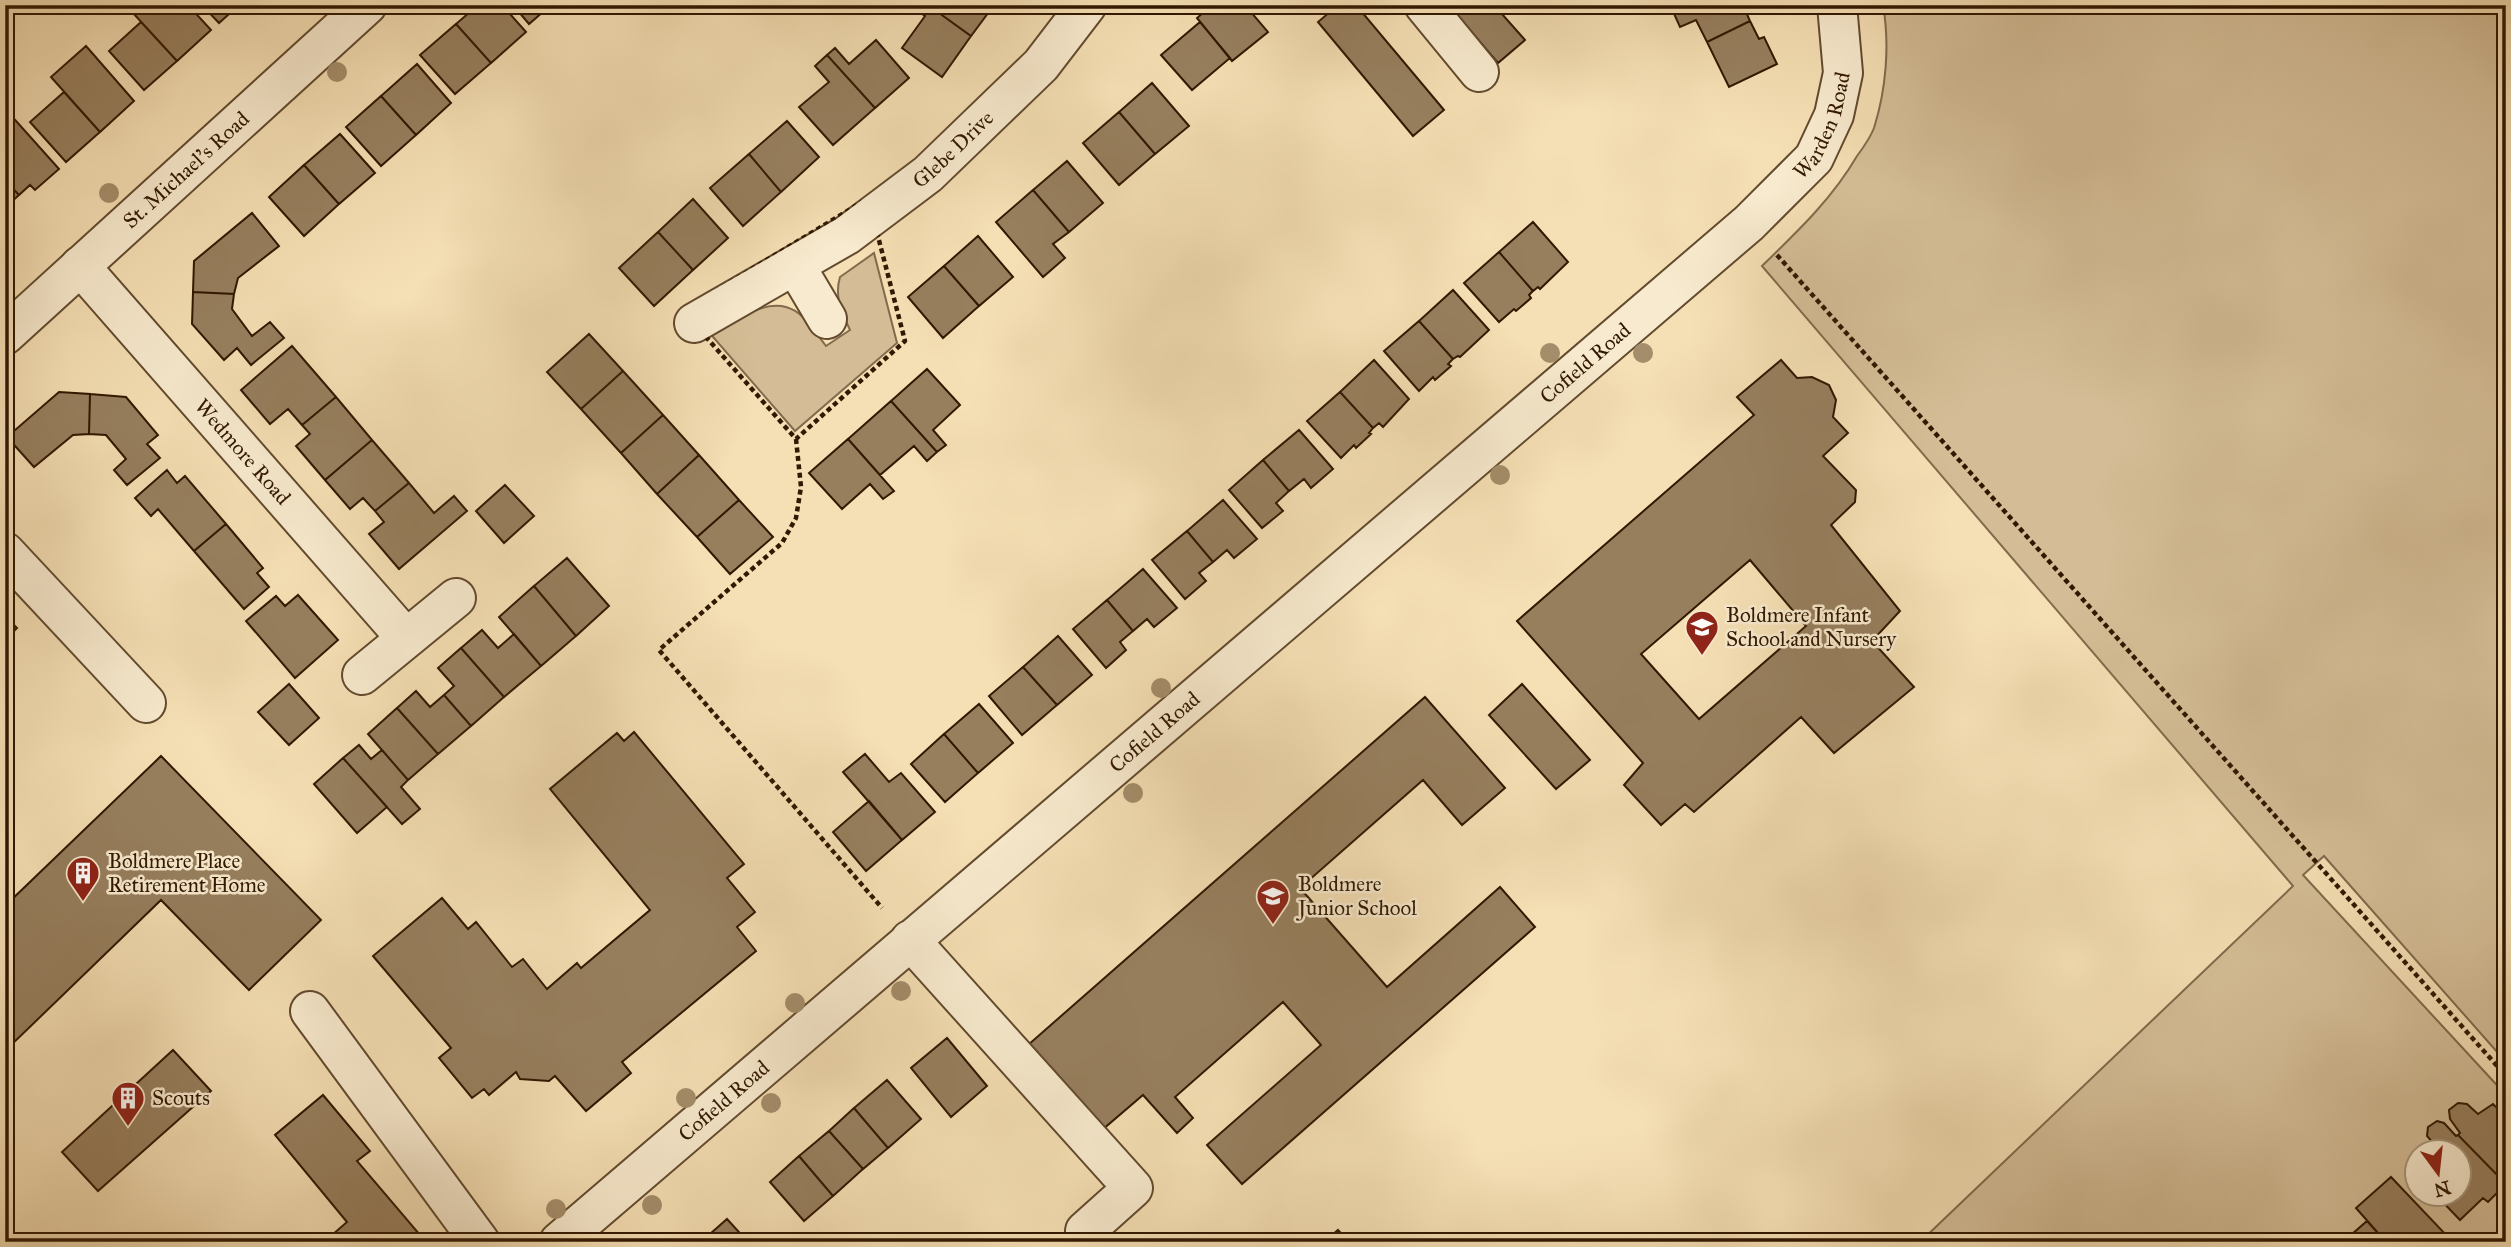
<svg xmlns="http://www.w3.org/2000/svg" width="2511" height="1247" font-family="'IM FELL Great Primer',serif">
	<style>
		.green { fill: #d4bd96; stroke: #826a4c; stroke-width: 2; fill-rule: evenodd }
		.building { fill: #977f5e; stroke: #311801; stroke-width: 2; fill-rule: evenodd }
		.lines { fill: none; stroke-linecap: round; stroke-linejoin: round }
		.minor-casing { stroke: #624a2e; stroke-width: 42 }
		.path { stroke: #311801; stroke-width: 4.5; stroke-dasharray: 5 3.5; stroke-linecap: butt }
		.minor { stroke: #f8eace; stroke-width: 38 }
		.tree { fill: #a48d6a }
		.labels { text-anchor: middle; stroke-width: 5; stroke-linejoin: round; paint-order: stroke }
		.street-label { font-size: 21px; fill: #311801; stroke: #f8eace }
		.poi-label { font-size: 21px; fill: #311801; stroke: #f8eace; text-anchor: start }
	</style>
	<rect width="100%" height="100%" fill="#f5dfb4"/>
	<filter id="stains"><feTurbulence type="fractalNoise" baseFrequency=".00286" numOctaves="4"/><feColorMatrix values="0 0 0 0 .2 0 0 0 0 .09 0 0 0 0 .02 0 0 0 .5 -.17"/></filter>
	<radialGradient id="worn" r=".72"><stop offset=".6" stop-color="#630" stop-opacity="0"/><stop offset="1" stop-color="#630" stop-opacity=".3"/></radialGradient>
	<path class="green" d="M 1883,5 L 2506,5 L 2506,1062 L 2324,856 L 2303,875 L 2506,1095 L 2506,1242 L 1920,1242 L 2293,886 L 1762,266 C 1797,232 1832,199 1857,156 C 1863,148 1870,138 1874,128 C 1886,90 1890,45 1883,5 ZM 2416,1152 L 2458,1152 L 2458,1194 L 2416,1194 Z
		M 874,253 L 897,343 L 795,431 L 693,314 C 705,316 725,322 736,319 C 743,318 750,312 756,310 C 794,295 807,321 826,346 L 850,330 C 842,313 834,297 840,277 Z"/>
	<path class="building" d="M 142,5 L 188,5 L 211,30 L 177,61 L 133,13 Z
		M 202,5 L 239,5 L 219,23 Z
		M 478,5 L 502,5 L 526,32 L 491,63 L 456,24 Z
		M 513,5 L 551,5 L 529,24 Z
		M 928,5 L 971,36 L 942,77 L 902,48 L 925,16 L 911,6 Z
		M 928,5 L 994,5 L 971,36 Z
		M 1212,5 L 1245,5 L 1268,32 L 1232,61 L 1197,18 Z
		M 1338,5 L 1356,5 L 1444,110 L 1413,136 L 1318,22 Z
		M 1448,5 L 1494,5 L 1525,40 L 1498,63 Z
		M 1673,5 L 1743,5 L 1750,21 L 1707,42 L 1696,20 L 1680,27 L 1671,7 Z
		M 1750,21 L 1759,39 L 1764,37 L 1777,64 L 1729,87 L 1707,42 Z
		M 141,22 L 177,61 L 144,90 L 109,51 Z
		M 1200,22 L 1230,58 L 1192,90 L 1161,55 Z
		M 456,24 L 491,63 L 455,94 L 420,55 Z
		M 876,40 L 909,78 L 875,108 L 827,55 L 835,48 L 849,64 Z
		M 86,46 L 134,101 L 100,132 L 51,77 Z
		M 827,55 L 875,108 L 833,145 L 799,107 L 829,82 L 815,66 Z
		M 417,64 L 451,103 L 416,135 L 381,96 Z
		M 1152,83 L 1189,126 L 1155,154 L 1119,112 Z
		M 64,92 L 100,132 L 66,162 L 30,122 Z
		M 381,96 L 416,135 L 381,166 L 346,127 Z
		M 8,112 L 59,169 L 35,190 L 30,185 L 19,195 L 5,180 L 5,114 Z
		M 1119,112 L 1155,154 L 1119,185 L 1083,143 Z
		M 787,121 L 819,157 L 781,192 L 749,154 Z
		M 340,134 L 375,173 L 339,204 L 304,165 Z
		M 749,154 L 781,192 L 743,226 L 710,188 Z
		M 1067,161 L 1103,203 L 1069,232 L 1033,190 Z
		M 304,165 L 339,204 L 304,236 L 269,197 Z
		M 5,180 L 19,195 L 7,206 L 12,211 L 5,218 Z
		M 1033,190 L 1069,232 L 1053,244 L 1065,258 L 1043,277 L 996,222 Z
		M 693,199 L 728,238 L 693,270 L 658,232 Z
		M 252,213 L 279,246 L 238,278 L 234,294 L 193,292 L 194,261 Z
		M 1533,222 L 1568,262 L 1540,289 L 1538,287 L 1533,291 L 1499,252 Z
		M 658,232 L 693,270 L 654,306 L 619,268 Z
		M 978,236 L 1013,277 L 979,306 L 944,266 Z
		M 1499,252 L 1533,291 L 1529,295 L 1531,298 L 1516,311 L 1514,309 L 1499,322 L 1464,283 Z
		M 944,266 L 979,306 L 943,338 L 908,297 Z
		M 1453,290 L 1489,330 L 1460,357 L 1458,356 L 1453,359 L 1419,321 Z
		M 193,292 L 234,294 L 232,309 L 252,336 L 270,322 L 284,338 L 251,365 L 237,348 L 224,360 L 192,324 Z
		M 1419,321 L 1453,359 L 1448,364 L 1451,366 L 1435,380 L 1433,377 L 1419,391 L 1384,351 Z
		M 589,334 L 623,371 L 581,409 L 547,372 Z
		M 292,346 L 336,397 L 302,425 L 288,409 L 270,424 L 241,390 Z
		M 1374,360 L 1409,399 L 1383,427 L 1379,423 L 1373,428 L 1340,392 Z
		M 1781,360 L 1797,378 L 1812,377 L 1829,385 L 1836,400 L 1833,417 L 1848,433 L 1823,456 L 1856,490 L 1855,502 L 1831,525 L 1900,611 L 1872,641 L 1914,687 L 1834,753 L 1801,717 L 1694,812 L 1685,804 L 1661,825 L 1624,785 L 1643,763 L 1517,621 L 1754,415 L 1737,397 ZM 1750,560 L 1806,626 L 1699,719 L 1641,654 Z
		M 927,369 L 960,405 L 933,430 L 946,445 L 937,452 L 891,401 Z
		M 623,371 L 663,415 L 621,453 L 581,409 Z
		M 59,392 L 90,394 L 89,434 L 73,435 L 34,467 L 7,437 Z
		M 1340,392 L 1373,428 L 1369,433 L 1371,434 L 1356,448 L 1354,445 L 1341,458 L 1307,421 Z
		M 90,394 L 126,397 L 158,435 L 147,444 L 160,458 L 127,485 L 114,470 L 126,459 L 106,435 L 89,434 Z
		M 336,397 L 372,440 L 325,480 L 296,446 L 310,434 L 302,425 Z
		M 891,401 L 937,452 L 927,461 L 914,446 L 880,475 L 848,439 Z
		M 663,415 L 699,455 L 657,494 L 621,453 Z
		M 1299,430 L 1333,469 L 1311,488 L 1304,479 L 1289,491 L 1263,460 Z
		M 848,439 L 894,491 L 883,499 L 870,484 L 842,509 L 809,473 Z
		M 372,440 L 409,483 L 375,511 L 363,498 L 350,509 L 325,480 Z
		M 699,455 L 739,500 L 697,537 L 657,494 Z
		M 1263,460 L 1289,491 L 1276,503 L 1283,511 L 1262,528 L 1229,490 Z
		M 167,470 L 177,483 L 185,476 L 226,524 L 194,551 L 158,509 L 151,516 L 135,498 Z
		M 409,483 L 434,513 L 454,496 L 467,511 L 399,569 L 369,534 L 384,522 L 375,511 Z
		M 505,485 L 534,516 L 504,543 L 476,511 Z
		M 739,500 L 773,537 L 730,574 L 697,537 Z
		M 1223,500 L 1257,539 L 1234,558 L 1227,550 L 1213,562 L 1187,531 Z
		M 226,524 L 263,568 L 257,573 L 269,587 L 244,609 L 194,551 Z
		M 1187,531 L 1213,562 L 1199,573 L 1206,581 L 1185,599 L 1152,560 Z
		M 567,558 L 609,606 L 576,636 L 534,586 Z
		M 1143,569 L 1177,608 L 1154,627 L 1147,619 L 1133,631 L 1107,600 Z
		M 534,586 L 576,636 L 541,666 L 499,617 Z
		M 298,595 L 338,640 L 295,678 L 246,621 L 276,596 L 285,606 Z
		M 1107,600 L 1133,631 L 1120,642 L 1126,650 L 1106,668 L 1073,629 Z
		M 5,616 L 17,628 L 5,640 Z
		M 482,630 L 498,648 L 514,634 L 541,666 L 504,697 L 461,648 Z
		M 1058,636 L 1092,675 L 1057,705 L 1023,667 Z
		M 461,648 L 504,697 L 471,726 L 444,695 L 454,686 L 438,668 Z
		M 1023,667 L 1057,705 L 1022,735 L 989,696 Z
		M 289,684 L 319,718 L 289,745 L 258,712 Z
		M 1522,684 L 1590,760 L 1556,789 L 1489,715 Z
		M 416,691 L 430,707 L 444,695 L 471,726 L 438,754 L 397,708 Z
		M 1425,697 L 1505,788 L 1462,825 L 1423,780 L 1300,888 L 1387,987 L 1500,887 L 1535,927 L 1242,1184 L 1207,1145 L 1321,1045 L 1283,1002 L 1175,1097 L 1193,1118 L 1177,1133 L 1143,1095 L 1102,1130 L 1028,1045 Z
		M 979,704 L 1013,743 L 978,773 L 944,734 Z
		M 397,708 L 438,754 L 408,780 L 368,734 Z
		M 634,732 L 744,864 L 727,878 L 755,912 L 737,927 L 756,951 L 622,1062 L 631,1073 L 586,1111 L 555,1076 L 549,1081 L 520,1079 L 516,1072 L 489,1095 L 484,1089 L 472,1098 L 439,1058 L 451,1048 L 373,956 L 442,898 L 468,929 L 476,922 L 512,967 L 523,959 L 547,989 L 577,963 L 581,968 L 650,910 L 550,789 L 617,733 L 624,741 Z
		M 944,734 L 978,773 L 945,802 L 911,764 Z
		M 359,745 L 371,759 L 382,750 L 408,780 L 401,787 L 420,809 L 402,824 L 343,758 Z
		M 865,754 L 889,782 L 901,773 L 935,812 L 902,840 L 843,772 Z
		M 161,756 L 321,920 L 249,990 L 161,900 L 5,1051 L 5,906 Z
		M 343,758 L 387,807 L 357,833 L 314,784 Z
		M 869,801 L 902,840 L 866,871 L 833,832 Z
		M 947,1038 L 987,1086 L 951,1117 L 911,1068 Z
		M 173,1050 L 211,1091 L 98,1191 L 62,1152 Z
		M 887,1080 L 921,1119 L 888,1148 L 854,1108 Z
		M 323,1095 L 370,1151 L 357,1161 L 426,1242 L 338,1242 L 332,1235 L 347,1222 L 275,1135 Z
		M 2458,1103 L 2467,1104 L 2478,1114 L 2493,1104 L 2506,1117 L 2506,1184 L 2458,1135 L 2460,1133 L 2450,1119 L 2449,1110 Z
		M 854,1108 L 888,1148 L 863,1169 L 829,1131 Z
		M 2437,1121 L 2444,1123 L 2456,1136 L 2458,1135 L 2506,1184 L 2488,1202 L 2483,1198 L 2460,1220 L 2435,1194 L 2458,1194 L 2458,1152 L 2438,1152 L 2440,1151 L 2427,1136 L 2428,1127 Z
		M 829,1131 L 863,1169 L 833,1196 L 799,1156 Z
		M 799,1156 L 833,1196 L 804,1221 L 770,1182 Z
		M 2391,1177 L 2449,1238 L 2446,1242 L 2439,1240 L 2436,1242 L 2386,1242 L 2356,1208 Z
		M 727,1219 L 748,1242 L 701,1242 Z
		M 2367,1221 L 2386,1242 L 2343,1242 Z
		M 1338,1230 L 1349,1242 L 1324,1242 Z"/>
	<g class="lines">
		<defs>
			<g id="minor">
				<path d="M 1424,5 L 1479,72"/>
				<path d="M 795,265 L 827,319"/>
				<path id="s1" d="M 80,266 L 405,637"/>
				<path id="s2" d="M 694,323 L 847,235 L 928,174 L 1041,65 L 1087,5"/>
				<path id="s3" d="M 5,335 L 367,5"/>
				<path d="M 5,552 L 146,703"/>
				<path d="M 362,675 L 456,598"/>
				<path d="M 910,940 L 1133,1188 L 1085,1231 L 1092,1242"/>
				<path d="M 310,1011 L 480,1242"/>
				<path id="s4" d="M 559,1242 L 1749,223 L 1814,158 L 1834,115 L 1843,73 L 1837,5"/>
			</g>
		</defs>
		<use href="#minor" class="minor-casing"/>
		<path class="path" d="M 862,202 L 873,217 L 905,341 L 796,439 L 683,311 Z
			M 1777,255 L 2506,1076
			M 796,439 L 801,487 L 796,518 L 782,543 L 659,650 L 882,908"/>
		<use href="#minor" class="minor"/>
	</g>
	<g class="tree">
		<circle cx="337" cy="72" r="10"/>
		<circle cx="109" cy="193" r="10"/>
		<circle cx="1550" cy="353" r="10"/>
		<circle cx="1643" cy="353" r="10"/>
		<circle cx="1500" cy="475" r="10"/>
		<circle cx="1161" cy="688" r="10"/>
		<circle cx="1133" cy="793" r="10"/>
		<circle cx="901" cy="991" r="10"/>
		<circle cx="795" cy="1003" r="10"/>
		<circle cx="686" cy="1098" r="10"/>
		<circle cx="771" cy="1103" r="10"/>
		<circle cx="652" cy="1205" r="10"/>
		<circle cx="556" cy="1209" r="10"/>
	</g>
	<defs>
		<symbol id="school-pin" viewBox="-11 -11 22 30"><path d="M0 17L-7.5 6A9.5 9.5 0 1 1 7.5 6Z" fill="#8f2418" stroke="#f8eace"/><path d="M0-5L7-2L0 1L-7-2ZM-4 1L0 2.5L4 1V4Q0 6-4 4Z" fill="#fff"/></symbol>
		<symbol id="building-pin" viewBox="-11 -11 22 30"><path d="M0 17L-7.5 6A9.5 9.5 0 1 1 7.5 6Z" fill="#8f2418" stroke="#f8eace"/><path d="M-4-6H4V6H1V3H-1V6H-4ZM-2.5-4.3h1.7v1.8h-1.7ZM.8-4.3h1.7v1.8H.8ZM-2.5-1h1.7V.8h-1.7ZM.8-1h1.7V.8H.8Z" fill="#fff"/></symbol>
	</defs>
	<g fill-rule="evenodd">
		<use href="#school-pin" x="1683" y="608" width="38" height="52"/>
		<use href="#building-pin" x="64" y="854" width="38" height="52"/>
		<use href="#school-pin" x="1254" y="877" width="38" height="52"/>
		<use href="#building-pin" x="109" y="1079" width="38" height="52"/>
	</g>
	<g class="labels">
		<g class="street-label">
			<text dy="7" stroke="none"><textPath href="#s4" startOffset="1692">Warden Road</textPath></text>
			<text dy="7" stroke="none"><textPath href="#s2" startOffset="313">Glebe Drive</textPath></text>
			<text dy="7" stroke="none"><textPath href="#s3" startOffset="245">St. Michael's Road</textPath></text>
			<text dy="7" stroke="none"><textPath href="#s4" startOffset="1351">Cofield Road</textPath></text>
			<text dy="7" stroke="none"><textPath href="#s1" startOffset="247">Wedmore Road</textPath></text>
			<text dy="7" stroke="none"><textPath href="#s4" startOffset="784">Cofield Road</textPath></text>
			<text dy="7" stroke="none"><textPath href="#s4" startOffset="217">Cofield Road</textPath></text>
		</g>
		<g class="poi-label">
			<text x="1726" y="622">Boldmere Infant<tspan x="1726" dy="24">School and Nursery</tspan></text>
			<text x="108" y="868">Boldmere Place<tspan x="108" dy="24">Retirement Home</tspan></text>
			<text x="1298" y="891">Boldmere<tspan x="1298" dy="24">Junior School</tspan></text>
			<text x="152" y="1105">Scouts</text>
		</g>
	</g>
	<rect width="2511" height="1247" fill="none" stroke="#f5dfb4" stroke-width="28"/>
	<rect x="7" y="7" width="2497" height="1233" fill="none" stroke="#311801" stroke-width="3.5"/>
	<rect x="14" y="14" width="2483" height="1219" fill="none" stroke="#311801" stroke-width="2"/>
	<g transform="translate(2438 1173) rotate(165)"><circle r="33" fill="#f8eace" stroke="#a8967c" stroke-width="2"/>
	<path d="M0-5L12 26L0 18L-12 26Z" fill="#8f2418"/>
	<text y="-10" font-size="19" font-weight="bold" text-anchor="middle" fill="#311801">N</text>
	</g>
	<rect width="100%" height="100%" filter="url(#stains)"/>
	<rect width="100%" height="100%" fill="url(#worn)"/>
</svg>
